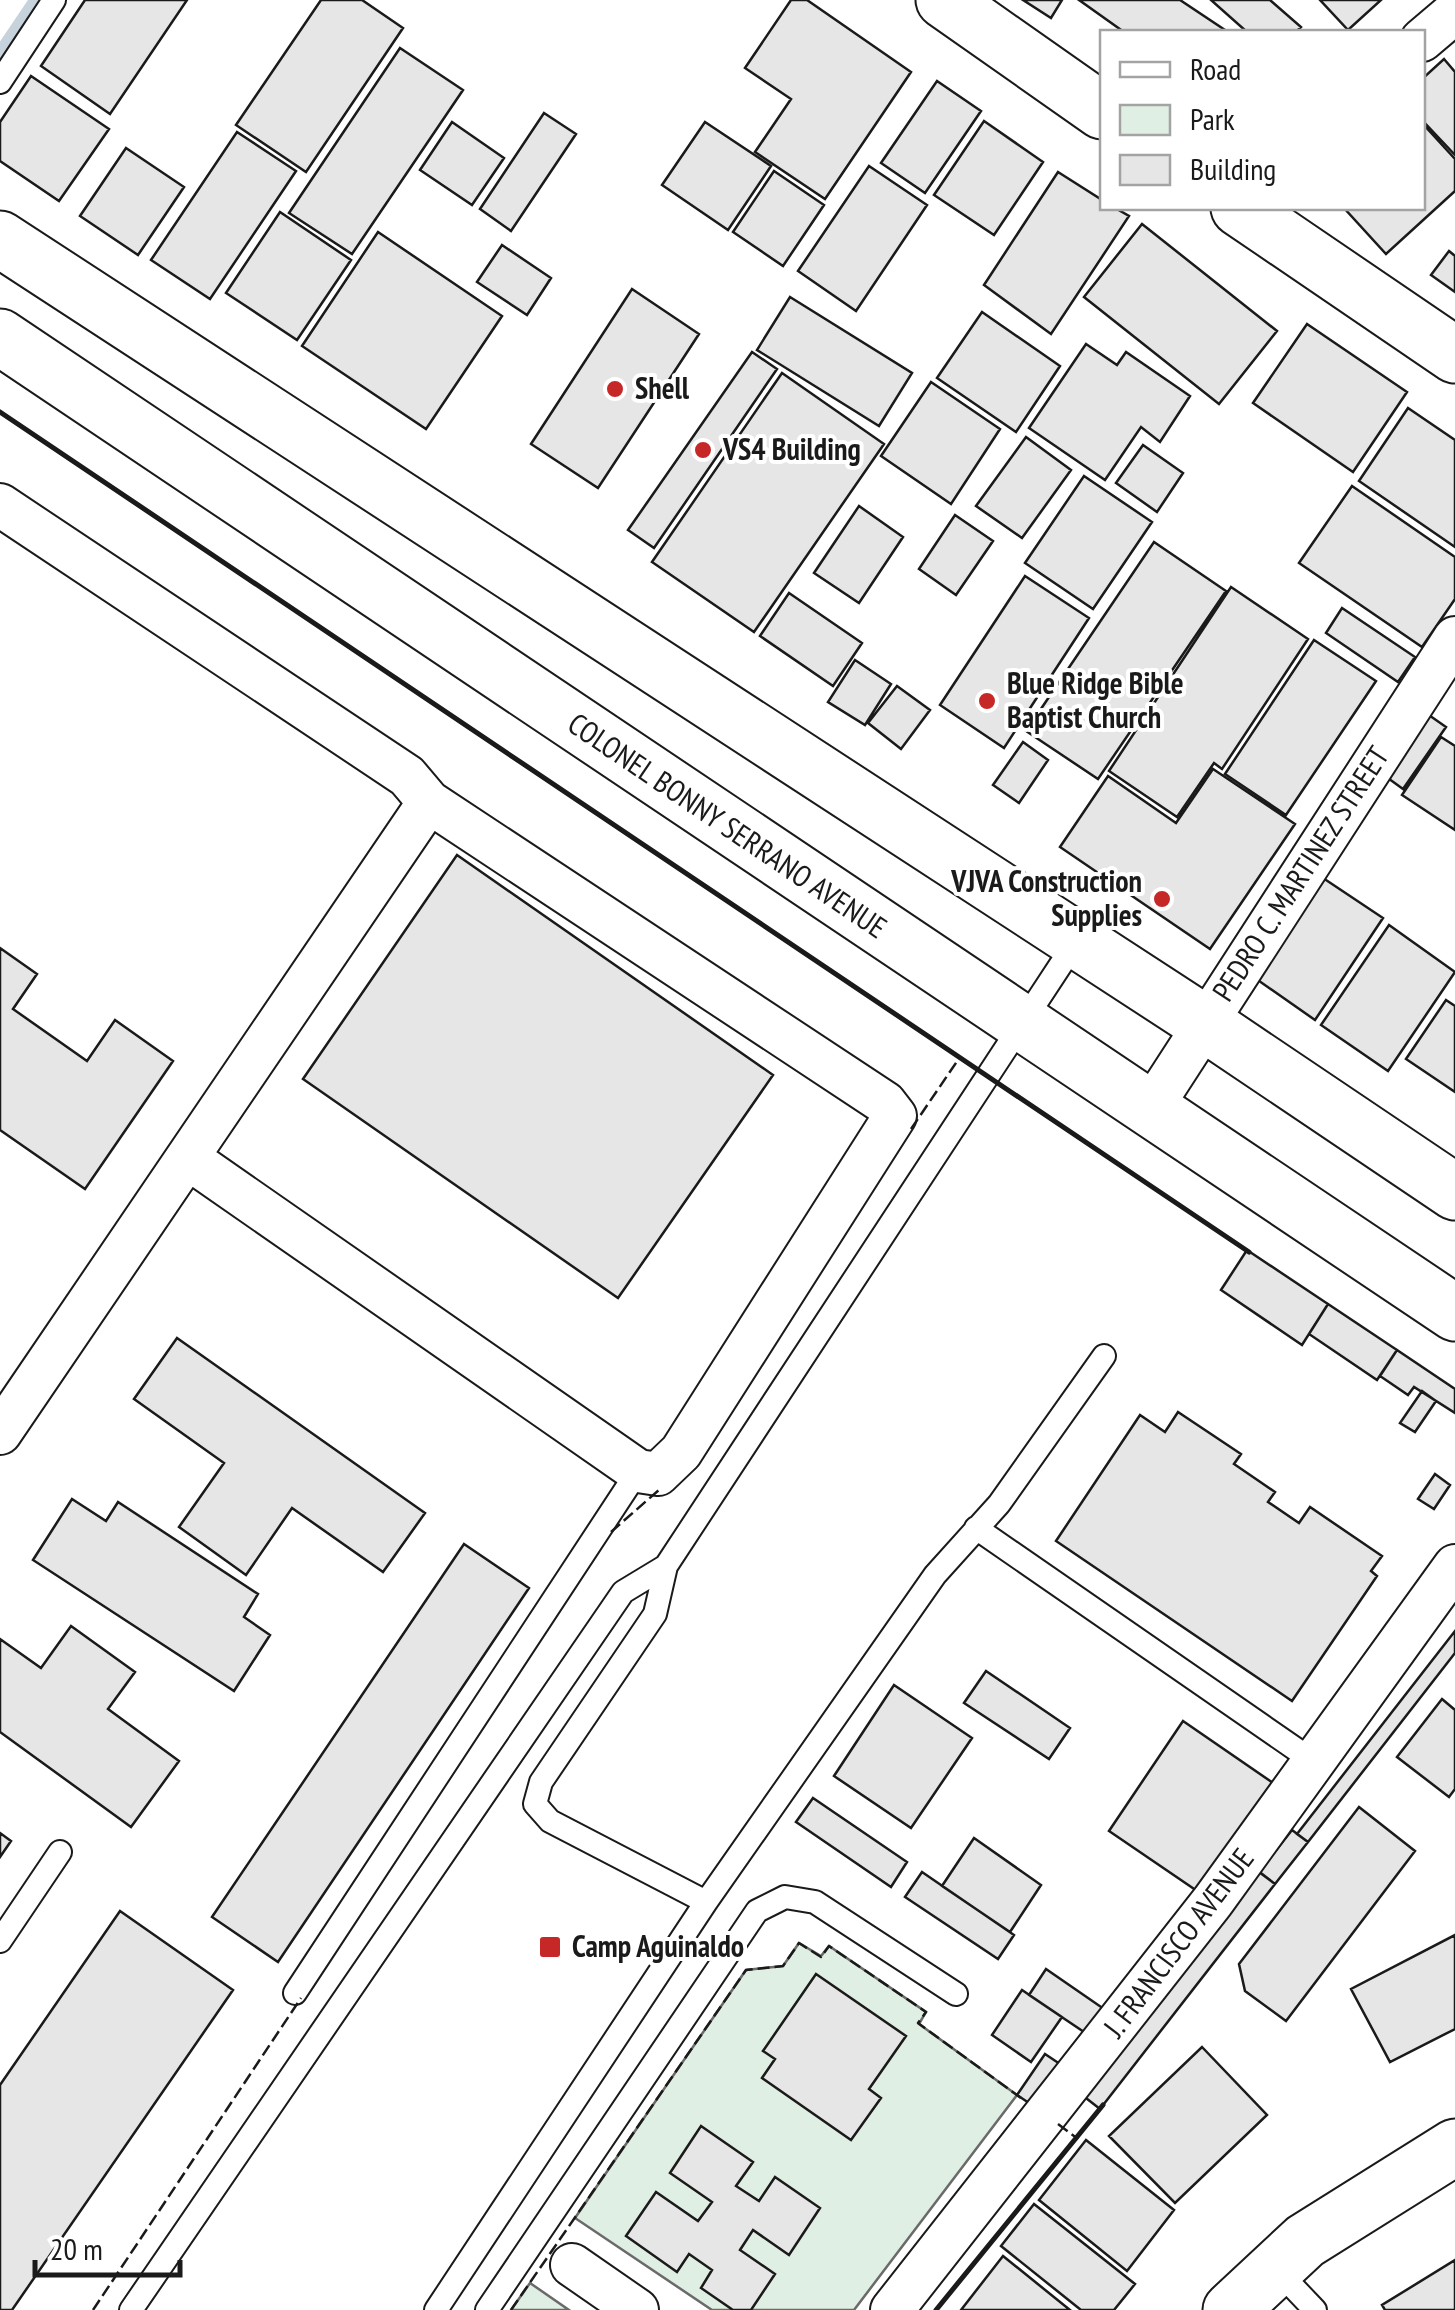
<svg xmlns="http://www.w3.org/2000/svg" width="1455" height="2310" font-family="'PT Sans Narrow',sans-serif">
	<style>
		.green { fill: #e0efe3; stroke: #6a6a6a; stroke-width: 2.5 }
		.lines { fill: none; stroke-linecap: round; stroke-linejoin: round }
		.stream { stroke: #c6d2dc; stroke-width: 15 }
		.building { fill: #e6e6e6; stroke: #1a1a1a; stroke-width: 2.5 }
		.lane-casing { stroke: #1a1a1a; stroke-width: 26 }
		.street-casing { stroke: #1a1a1a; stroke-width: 46 }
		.secondary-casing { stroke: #1a1a1a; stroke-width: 59 }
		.lane { stroke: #fff; stroke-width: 22 }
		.street { stroke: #fff; stroke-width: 42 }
		.secondary { stroke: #fff; stroke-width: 55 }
		.fence { stroke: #1a1a1a; stroke-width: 2.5; stroke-dasharray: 12 5; stroke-linecap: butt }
		.wall { stroke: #1a1a1a; stroke-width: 5 }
		.poi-dot { fill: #c62828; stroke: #fff; stroke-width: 4 }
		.labels { text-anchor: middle; stroke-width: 8; stroke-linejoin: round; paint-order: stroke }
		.poi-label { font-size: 30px; font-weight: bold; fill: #1a1a1a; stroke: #fff; text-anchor: start }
		.street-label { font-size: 30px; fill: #1a1a1a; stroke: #fff }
	</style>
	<rect width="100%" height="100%" fill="#fff"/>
	<path class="green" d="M 799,1943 L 821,1956 L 829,1946 L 926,2012 L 919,2024 L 1017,2095 L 854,2310 L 712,2310 L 575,2218 L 746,1970 L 783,1966 Z
		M 530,2283 L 569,2310 L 511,2310 Z"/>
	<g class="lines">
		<path class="stream" d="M 0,55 L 37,0"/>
	</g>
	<path class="building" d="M 85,0 L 187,0 L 110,114 L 41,66 Z
		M 321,0 L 362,0 L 403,28 L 306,172 L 236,125 Z
		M 791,0 L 807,0 L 911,72 L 825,199 L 755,152 L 791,99 L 745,68 Z
		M 1023,0 L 1062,0 L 1051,18 Z
		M 1079,0 L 1180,0 L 1228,32 L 1124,32 Z
		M 1211,0 L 1270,0 L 1301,27 L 1296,32 L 1247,32 Z
		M 1320,0 L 1381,0 L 1348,30 Z
		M 400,48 L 463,90 L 352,254 L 289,213 Z
		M 1444,59 L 1455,72 L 1455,155 L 1422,120 L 1422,79 Z
		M 31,76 L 109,129 L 59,201 L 0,161 L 0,122 Z
		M 937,81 L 981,111 L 925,193 L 881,163 Z
		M 544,113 L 576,134 L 511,231 L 480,209 Z
		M 984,121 L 1043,162 L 994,235 L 934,195 Z
		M 452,122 L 504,158 L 472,205 L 420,170 Z
		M 705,122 L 771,166 L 728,230 L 662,185 Z
		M 1422,123 L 1455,159 L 1455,191 L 1386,254 L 1344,208 L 1422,208 Z
		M 237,132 L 296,171 L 210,299 L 151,260 Z
		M 126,148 L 184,187 L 138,255 L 80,216 Z
		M 869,166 L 927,205 L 856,311 L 798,271 Z
		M 774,171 L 824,205 L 783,266 L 733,232 Z
		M 1058,172 L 1102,200 L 1102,208 L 1115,208 L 1129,216 L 1051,334 L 984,285 Z
		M 280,212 L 351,260 L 297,340 L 226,293 Z
		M 1142,224 L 1277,331 L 1219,404 L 1084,297 Z
		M 378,232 L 502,316 L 426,429 L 302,346 Z
		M 502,245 L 551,278 L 527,315 L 477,282 Z
		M 1449,251 L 1455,256 L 1455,292 L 1431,275 Z
		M 632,289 L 699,334 L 598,488 L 531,444 Z
		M 790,297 L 912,373 L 879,426 L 757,350 Z
		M 982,312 L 1060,366 L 1016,432 L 937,378 Z
		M 1307,324 L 1407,392 L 1353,472 L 1253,403 Z
		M 1086,344 L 1117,365 L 1126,352 L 1190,396 L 1160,442 L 1141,427 L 1105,480 L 1029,428 Z
		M 752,352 L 777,369 L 654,548 L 628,530 Z
		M 782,373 L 884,444 L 754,632 L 652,562 Z
		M 931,382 L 1000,429 L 951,504 L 881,456 Z
		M 1408,408 L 1455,440 L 1455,547 L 1359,481 Z
		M 1026,437 L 1071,470 L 1022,538 L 976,506 Z
		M 1143,445 L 1183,473 L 1157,512 L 1116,483 Z
		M 1084,476 L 1152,522 L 1093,609 L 1025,563 Z
		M 1352,486 L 1455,557 L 1455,599 L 1422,647 L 1299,563 Z
		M 859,506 L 903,537 L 859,603 L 814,573 Z
		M 955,515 L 993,541 L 956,595 L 919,569 Z
		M 1154,542 L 1226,591 L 1098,779 L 1026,731 Z
		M 1025,576 L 1089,618 L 1004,748 L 940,705 Z
		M 1231,587 L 1308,639 L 1222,769 L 1214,763 L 1177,817 L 1109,771 Z
		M 789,593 L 862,643 L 833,686 L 760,636 Z
		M 1342,608 L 1415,657 L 1398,682 L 1326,633 Z
		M 1314,640 L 1376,681 L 1286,815 L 1225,774 Z
		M 855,660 L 891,684 L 865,725 L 828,702 Z
		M 897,686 L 930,710 L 901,749 L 868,723 Z
		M 1416,706 L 1446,727 L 1403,789 L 1374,768 Z
		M 1441,737 L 1455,746 L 1455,830 L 1402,795 Z
		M 1023,742 L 1048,760 L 1019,803 L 993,785 Z
		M 1213,769 L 1295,824 L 1210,949 L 1060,847 L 1108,776 L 1176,823 Z
		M 457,855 L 773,1075 L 618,1298 L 303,1079 Z
		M 1320,876 L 1383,918 L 1315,1020 L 1252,976 Z
		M 1389,925 L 1455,972 L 1388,1071 L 1321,1025 Z
		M 0,948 L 37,974 L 13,1009 L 87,1061 L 115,1020 L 173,1061 L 85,1189 L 0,1130 Z
		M 1446,1000 L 1455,1006 L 1455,1092 L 1406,1059 Z
		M 1247,1250 L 1328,1304 L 1302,1345 L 1221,1290 Z
		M 1328,1304 L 1397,1350 L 1377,1380 L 1309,1334 Z
		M 177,1338 L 425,1513 L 383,1572 L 292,1508 L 246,1575 L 179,1527 L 224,1463 L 134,1399 Z
		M 1397,1350 L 1455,1389 L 1455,1413 L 1414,1387 L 1408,1395 L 1380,1376 Z
		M 1422,1391 L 1436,1401 L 1415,1432 L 1400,1423 Z
		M 1178,1412 L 1241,1454 L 1234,1464 L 1275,1492 L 1268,1502 L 1299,1523 L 1310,1507 L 1382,1556 L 1371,1571 L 1377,1576 L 1292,1701 L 1056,1541 L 1140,1415 L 1165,1432 Z
		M 1435,1474 L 1450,1485 L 1434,1509 L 1418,1499 Z
		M 72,1499 L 106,1521 L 118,1502 L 258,1594 L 244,1617 L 270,1635 L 234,1691 L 33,1560 Z
		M 464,1544 L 529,1588 L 278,1962 L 212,1917 Z
		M 71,1626 L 135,1672 L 108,1709 L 179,1761 L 131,1827 L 0,1732 L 0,1639 L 41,1668 Z
		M 1455,1631 L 1455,1653 L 1308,1842 L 1297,1834 Z
		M 986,1671 L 1070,1728 L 1049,1759 L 964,1703 Z
		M 894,1685 L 972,1738 L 911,1828 L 834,1776 Z
		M 1442,1699 L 1455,1710 L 1455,1789 L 1449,1797 L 1397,1757 Z
		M 1183,1721 L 1276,1785 L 1203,1895 L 1109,1831 Z
		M 813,1798 L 907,1862 L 891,1887 L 796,1822 Z
		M 1359,1807 L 1415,1851 L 1286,2021 L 1245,1991 L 1239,1964 Z
		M 1292,1830 L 1308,1842 L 1275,1884 L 1259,1872 Z
		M 0,1833 L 11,1841 L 0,1857 Z
		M 974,1838 L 1041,1885 L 1010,1932 L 942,1886 Z
		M 1257,1870 L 1275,1884 L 1100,2109 L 1077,2091 Z
		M 922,1872 L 1014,1935 L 998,1959 L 905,1897 Z
		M 120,1911 L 233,1990 L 12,2310 L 0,2310 L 0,2085 Z
		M 1455,1935 L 1455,2029 L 1390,2062 L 1351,1989 Z
		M 1046,1969 L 1104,2009 L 1087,2034 L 1029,1995 Z
		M 816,1974 L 906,2036 L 869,2089 L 881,2098 L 851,2140 L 762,2078 L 775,2059 L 763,2051 Z
		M 1022,1990 L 1062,2017 L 1031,2062 L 992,2035 Z
		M 1202,2047 L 1267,2115 L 1175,2203 L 1109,2136 Z
		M 1045,2054 L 1066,2068 L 1038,2109 L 1017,2095 Z
		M 701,2126 L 753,2162 L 736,2186 L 759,2201 L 775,2177 L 820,2208 L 789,2255 L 753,2230 L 740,2250 L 775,2274 L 751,2310 L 733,2310 L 701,2288 L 712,2270 L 689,2254 L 677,2272 L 626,2236 L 656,2192 L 698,2221 L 712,2202 L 670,2173 Z
		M 1086,2140 L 1174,2210 L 1127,2271 L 1039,2200 Z
		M 1034,2204 L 1135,2284 L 1114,2310 L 1081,2310 L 1001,2246 Z
		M 1003,2256 L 1070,2310 L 961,2310 Z
		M 1455,2260 L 1455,2310 L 1385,2310 L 1382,2305 Z"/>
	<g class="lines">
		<defs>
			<path id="lane" d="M 0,82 L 54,0
				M 976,1528 L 1313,1761
				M 666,1566 L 655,1614 L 541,1782 L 535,1804 L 550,1821 L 706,1902
				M 0,1941 L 60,1852
				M 295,1993 L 638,1471
				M 1274,2267 L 1315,2310
				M 131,2310 L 623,1592 L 666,1566 L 1077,940
				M 436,2310 L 706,1902 L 935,1575 L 999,1504 L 1104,1356
				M 487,2310 L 757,1911 L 785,1897 L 815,1902 L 956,1994"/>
			<path id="street" d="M 1422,40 L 1455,12
				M 0,505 L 407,776 L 429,802 L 885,1103 L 895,1116 L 681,1452 L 658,1474 L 638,1471 L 188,1158
				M 1149,1111 L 1455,638
				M 0,1433 L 429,802
				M 572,2265 L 637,2310
				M 892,2310 L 1213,1901 L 1455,1566"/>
			<path id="secondary" d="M 944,0 L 1102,111
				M 1239,208 L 1455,355
				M 0,239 L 1204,1023 L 1455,1192
				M 0,337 L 1455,1313
				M 1231,2310 L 1305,2241 L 1455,2147"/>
		</defs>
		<use href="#lane" class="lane-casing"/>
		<use href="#street" class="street-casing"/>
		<use href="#secondary" class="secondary-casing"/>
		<use href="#lane" class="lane"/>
		<use href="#street" class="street"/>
		<use href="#secondary" class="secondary"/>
		<path class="fence" d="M 911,1129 L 960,1057
			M 611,1532 L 660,1489
			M 1058,2124 L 1078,2139
			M 93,2310 L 301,1998
			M 511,2310 L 746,1970 L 783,1966 L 799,1943 L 821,1957 L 829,1946 L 926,2012 L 918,2023 L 1021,2098"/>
		<path class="wall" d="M 0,412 L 1249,1252
			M 936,2310 L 1103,2105"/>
	</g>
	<g class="poi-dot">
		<circle cx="615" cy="389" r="10"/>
		<circle cx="703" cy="450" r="10"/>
		<circle cx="987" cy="701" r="10"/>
		<circle cx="1162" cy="899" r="10"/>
		<rect x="538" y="1935" width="24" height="24" rx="5"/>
	</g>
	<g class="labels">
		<g class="poi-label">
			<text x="635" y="399">Shell</text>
			<text x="723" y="460">VS4 Building</text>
			<text x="1007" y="694">Blue Ridge Bible<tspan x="1007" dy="34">Baptist Church</tspan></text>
			<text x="1142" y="892" text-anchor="end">VJVA Construction<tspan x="1142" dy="34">Supplies</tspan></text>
			<text x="572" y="1957">Camp Aguinaldo</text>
		</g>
		<g class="street-label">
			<text transform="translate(727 826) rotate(34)" y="10">COLONEL BONNY SERRANO AVENUE</text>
			<text transform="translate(1301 874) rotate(-57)" y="10">PEDRO C. MARTINEZ STREET</text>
			<text transform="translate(1179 1943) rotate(-53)" y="10">J. FRANCISCO AVENUE</text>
		</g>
	</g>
	<rect x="1100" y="30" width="325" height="180" fill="#ffffff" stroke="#a3a3a3" stroke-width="2.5"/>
	<rect x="1120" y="62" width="50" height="15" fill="#ffffff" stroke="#a3a3a3" stroke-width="2.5"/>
	<text x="1190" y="80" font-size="30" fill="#1a1a1a">Road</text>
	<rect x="1120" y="105" width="50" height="30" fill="#e0efe3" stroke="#a3a3a3" stroke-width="2.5"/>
	<text x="1190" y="130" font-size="30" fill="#1a1a1a">Park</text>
	<rect x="1120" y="155" width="50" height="30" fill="#e6e6e6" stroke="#a3a3a3" stroke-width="2.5"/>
	<text x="1190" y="180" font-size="30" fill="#1a1a1a">Building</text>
	<path d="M35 2260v15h145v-15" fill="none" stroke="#1a1a1a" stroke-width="5"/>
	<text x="50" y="2260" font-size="30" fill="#1a1a1a" stroke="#ffffff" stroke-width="8" paint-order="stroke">20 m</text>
</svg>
